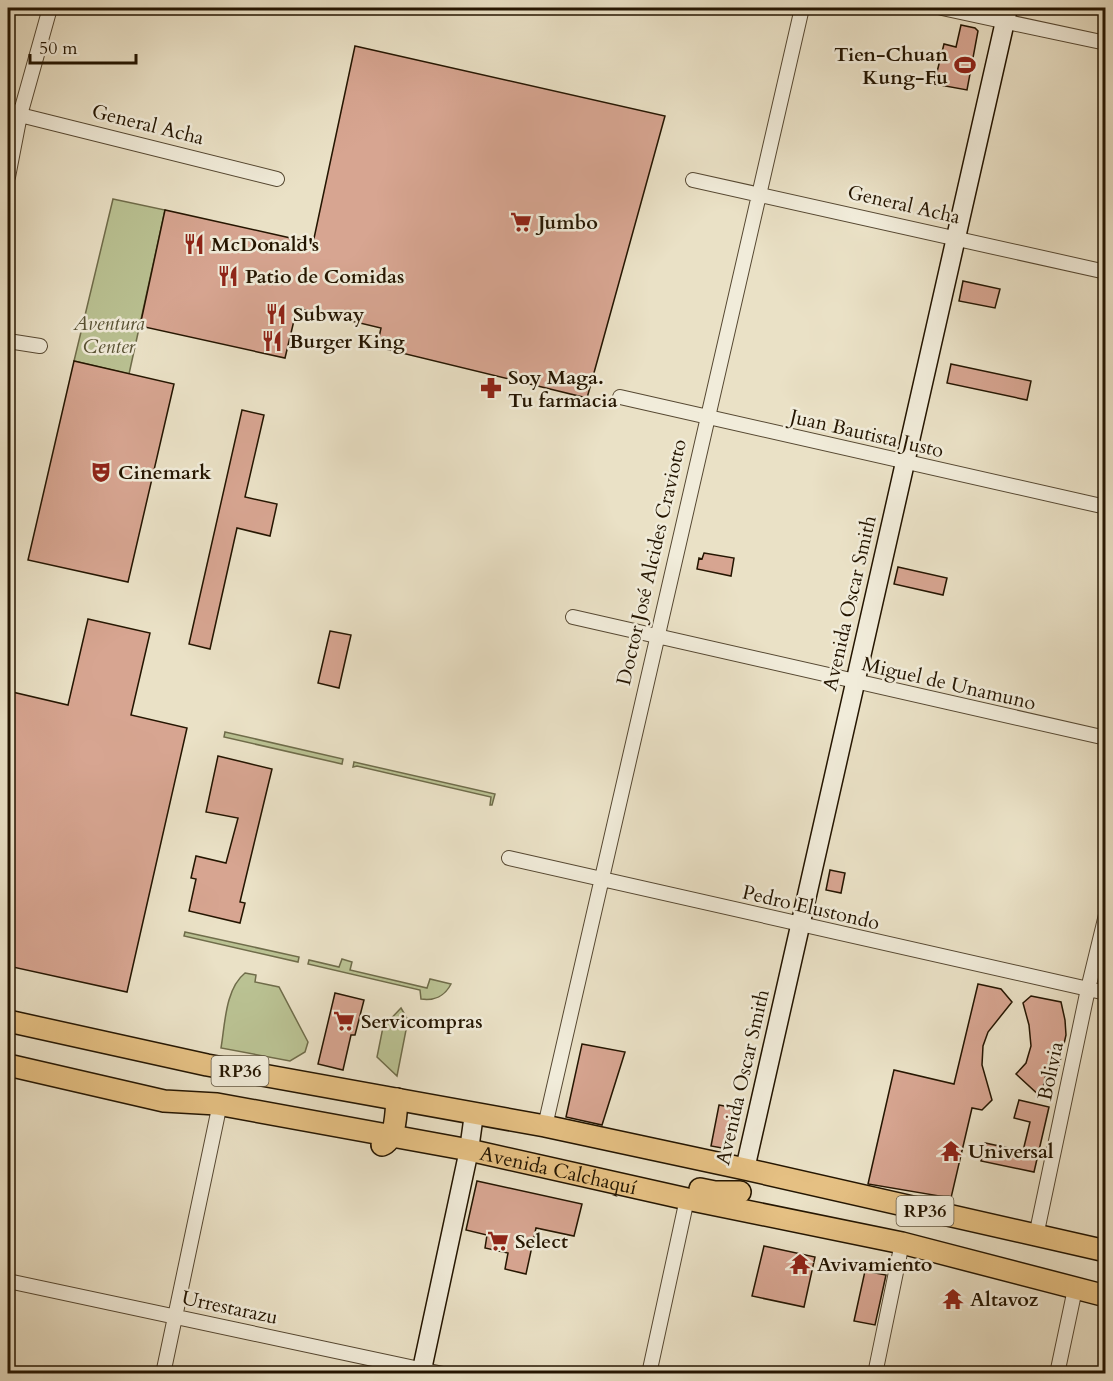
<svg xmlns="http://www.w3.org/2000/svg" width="1113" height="1381" font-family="Cardo,serif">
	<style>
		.green { fill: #bac293; stroke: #6f6c4a; stroke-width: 1.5 }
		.building { fill: #d7a591; stroke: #241501; stroke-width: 1.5 }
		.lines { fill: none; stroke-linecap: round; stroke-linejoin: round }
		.street-casing { stroke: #564832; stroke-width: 16 }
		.secondary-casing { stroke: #241501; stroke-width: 21 }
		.primary-casing { stroke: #241501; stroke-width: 24 }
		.street { stroke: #f1ecda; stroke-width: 14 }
		.secondary { stroke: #f1ecda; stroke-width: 18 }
		.primary { stroke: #e5c083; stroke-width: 21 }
		.labels { text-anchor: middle; stroke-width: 5; stroke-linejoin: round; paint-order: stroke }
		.shield { fill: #f1ecda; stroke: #625642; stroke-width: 1.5 }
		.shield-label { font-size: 18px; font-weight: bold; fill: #241501 }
		.poi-label { font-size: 20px; font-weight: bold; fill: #241501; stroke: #f1ecda; text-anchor: start }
		.street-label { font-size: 20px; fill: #241501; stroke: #f1ecda }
		.park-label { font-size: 20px; font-style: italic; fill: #585234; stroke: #f1ecda }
	</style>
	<rect width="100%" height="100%" fill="#eae1c6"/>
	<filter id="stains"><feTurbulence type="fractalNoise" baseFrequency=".00333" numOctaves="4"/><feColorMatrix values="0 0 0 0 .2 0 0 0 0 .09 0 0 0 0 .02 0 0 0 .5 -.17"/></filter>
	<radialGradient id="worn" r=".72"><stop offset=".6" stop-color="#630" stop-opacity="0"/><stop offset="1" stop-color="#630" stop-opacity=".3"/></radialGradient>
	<path class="green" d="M 113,199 L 165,210 L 129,374 L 74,361 Z
		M 225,732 L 343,759 L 342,764 L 224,737 Z
		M 354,762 L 495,794 L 492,805 L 490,805 L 491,797 L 357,766 L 353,767 Z
		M 185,932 L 299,957 L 298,962 L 184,936 Z
		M 342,959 L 352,962 L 350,970 L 427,988 L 430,979 L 451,984 C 445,996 434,1001 421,999 L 420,990 L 308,964 L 309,960 L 339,967 Z
		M 245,973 L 256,975 L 255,982 L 279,987 L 308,1042 L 305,1052 L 290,1061 L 221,1048 C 225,1025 225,989 245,973 Z
		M 401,1008 L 408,1020 L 397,1076 L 377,1057 L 383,1027 Z"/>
	<path class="building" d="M 961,25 L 975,28 L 978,31 L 967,90 L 934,84 L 944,44 L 956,47 Z
		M 355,46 L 665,116 L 587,398 L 377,347 L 381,328 L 297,308 L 285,358 L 140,326 L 165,210 L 313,243 Z
		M 963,281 L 1000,289 L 995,308 L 959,301 Z
		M 74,361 L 174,384 L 128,582 L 28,560 Z
		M 951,364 L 1031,381 L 1027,400 L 947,383 Z
		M 242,410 L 264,415 L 245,497 L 277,504 L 270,536 L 237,528 L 210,649 L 189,644 Z
		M 704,553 L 734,558 L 731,576 L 697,569 L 699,558 L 702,559 Z
		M 898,567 L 947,578 L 943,595 L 894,584 Z
		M 88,619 L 150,633 L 131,715 L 187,728 L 127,992 L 8,966 L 8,691 L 68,705 Z
		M 330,631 L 351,635 L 339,688 L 318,683 Z
		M 218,756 L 272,769 L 240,902 L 245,903 L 240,923 L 189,911 L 196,879 L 191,878 L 196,856 L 226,863 L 238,818 L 206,812 Z
		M 830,870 L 845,873 L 841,893 L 826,890 Z
		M 978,984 L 1001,989 L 1012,1002 L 988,1032 L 983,1046 L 982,1065 L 992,1100 L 982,1110 L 972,1108 L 951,1198 L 868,1184 L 894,1070 L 954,1084 Z
		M 335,993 L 364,1000 L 355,1035 L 351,1035 L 343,1070 L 318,1064 Z
		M 1031,996 L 1061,1002 L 1065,1020 L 1066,1035 L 1059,1066 L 1048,1064 L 1041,1097 L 1016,1074 L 1026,1063 L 1031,1046 L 1029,1025 L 1023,1003 Z
		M 582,1044 L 625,1052 L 602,1125 L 566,1117 Z
		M 1019,1100 L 1049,1107 L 1034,1172 L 981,1161 L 985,1143 L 1023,1151 L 1030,1122 L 1014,1118 Z
		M 719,1105 L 735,1108 L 727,1145 L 722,1148 L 711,1146 Z
		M 477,1181 L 582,1204 L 574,1236 L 536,1228 L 526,1274 L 505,1269 L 508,1253 L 485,1248 L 487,1235 L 466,1230 Z
		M 764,1246 L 815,1257 L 804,1307 L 752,1296 Z
		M 865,1271 L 886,1275 L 875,1325 L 854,1321 Z"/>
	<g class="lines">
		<defs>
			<path id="street" d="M 942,8 L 1106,43
				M 20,115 L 277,179
				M 8,177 L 20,115 L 50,8
				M 693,180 L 1106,272
				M 8,341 L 40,346
				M 620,397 L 1106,507
				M 573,617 L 1106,738
				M 509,858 L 1106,993
				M 545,1126 L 802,8
				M 1036,1236 L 1088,989 L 1106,915
				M 8,1281 L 443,1374
				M 163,1374 L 218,1113
				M 649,1374 L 687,1199
				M 875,1374 L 902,1243
				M 1057,1374 L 1075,1289"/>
			<path id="secondary" d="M 8,112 L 20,115
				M 745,1169 L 1008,8
				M 421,1374 L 469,1150 L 474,1114"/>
			<g id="primary">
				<path d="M 8,1021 L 207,1065 L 545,1126 L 745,1169 L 1106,1251"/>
				<path id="s1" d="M 8,1065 L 164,1101 L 217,1104 L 469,1150 L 687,1199 L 902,1243 L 1106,1296"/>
				<path d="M 382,1145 C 396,1140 396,1113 397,1099"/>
				<path d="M 700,1189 L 715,1192 L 740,1192"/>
			</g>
		</defs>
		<use href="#street" class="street-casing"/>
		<use href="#secondary" class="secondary-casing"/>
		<use href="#primary" class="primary-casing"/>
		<use href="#street" class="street"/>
		<use href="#secondary" class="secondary"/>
		<use href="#primary" class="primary"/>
	</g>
	<defs>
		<symbol id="stadium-bare" viewBox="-9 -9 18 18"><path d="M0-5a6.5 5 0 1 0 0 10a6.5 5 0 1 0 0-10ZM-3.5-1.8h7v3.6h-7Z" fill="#8f2418" stroke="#f1ecda" stroke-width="2.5" paint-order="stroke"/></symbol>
		<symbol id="supermarket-bare" viewBox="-9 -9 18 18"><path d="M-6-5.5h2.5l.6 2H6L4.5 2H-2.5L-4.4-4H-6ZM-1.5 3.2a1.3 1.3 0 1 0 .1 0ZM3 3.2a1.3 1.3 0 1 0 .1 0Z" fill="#8f2418" stroke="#f1ecda" stroke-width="2.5" paint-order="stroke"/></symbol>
		<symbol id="restaurant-bare" viewBox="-9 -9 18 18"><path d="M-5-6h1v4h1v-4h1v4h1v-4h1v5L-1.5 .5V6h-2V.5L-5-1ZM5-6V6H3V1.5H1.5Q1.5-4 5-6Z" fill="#8f2418" stroke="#f1ecda" stroke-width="2.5" paint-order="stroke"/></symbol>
		<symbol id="pharmacy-bare" viewBox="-9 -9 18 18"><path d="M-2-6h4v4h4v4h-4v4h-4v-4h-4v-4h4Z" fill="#8f2418" stroke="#f1ecda" stroke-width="2.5" paint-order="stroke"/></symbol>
		<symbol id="theatre-bare" viewBox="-9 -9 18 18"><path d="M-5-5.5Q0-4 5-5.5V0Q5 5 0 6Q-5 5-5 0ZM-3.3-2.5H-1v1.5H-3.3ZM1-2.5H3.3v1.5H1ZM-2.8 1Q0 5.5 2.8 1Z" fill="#8f2418" stroke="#f1ecda" stroke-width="2.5" paint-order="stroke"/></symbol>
		<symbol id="temple-bare" viewBox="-9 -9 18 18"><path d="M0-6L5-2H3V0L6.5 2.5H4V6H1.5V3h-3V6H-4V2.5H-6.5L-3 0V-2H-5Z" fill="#8f2418" stroke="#f1ecda" stroke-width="2.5" paint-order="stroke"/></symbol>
	</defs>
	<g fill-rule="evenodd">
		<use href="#stadium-bare" x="950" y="50" width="30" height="30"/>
		<use href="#supermarket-bare" x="506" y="207" width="30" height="30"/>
		<use href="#restaurant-bare" x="179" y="229" width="30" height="30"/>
		<use href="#restaurant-bare" x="213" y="261" width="30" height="30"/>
		<use href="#restaurant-bare" x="261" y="299" width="30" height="30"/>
		<use href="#restaurant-bare" x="257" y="326" width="30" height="30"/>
		<use href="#pharmacy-bare" x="476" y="373" width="30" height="30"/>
		<use href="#theatre-bare" x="86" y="457" width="30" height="30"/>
		<use href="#supermarket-bare" x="329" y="1006" width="30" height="30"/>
		<use href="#temple-bare" x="936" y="1136" width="30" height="30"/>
		<use href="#supermarket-bare" x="483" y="1226" width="30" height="30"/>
		<use href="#temple-bare" x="785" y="1249" width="30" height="30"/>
		<use href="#temple-bare" x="938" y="1284" width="30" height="30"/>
	</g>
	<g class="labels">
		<g class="shield">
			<rect x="211.5" y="1056" width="57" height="30" rx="4.5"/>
			<rect x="896.5" y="1196" width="57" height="30" rx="4.5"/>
		</g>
		<g class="shield-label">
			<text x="240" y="1077">RP36</text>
			<text x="925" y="1217">RP36</text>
		</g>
		<g class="poi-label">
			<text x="948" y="61" text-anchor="end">Tien-Chuan<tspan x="948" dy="23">Kung-Fu</tspan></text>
			<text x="538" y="229">Jumbo</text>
			<text x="211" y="251">McDonald's</text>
			<text x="245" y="283">Patio de Comidas</text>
			<text x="293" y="321">Subway</text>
			<text x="289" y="348">Burger King</text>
			<text x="508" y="384">Soy Maga.<tspan x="508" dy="23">Tu farmacia</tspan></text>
			<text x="118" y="479">Cinemark</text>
			<text x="361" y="1028">Servicompras</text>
			<text x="968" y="1158">Universal</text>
			<text x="515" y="1248">Select</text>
			<text x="817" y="1271">Avivamiento</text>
			<text x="970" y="1306">Altavoz</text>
		</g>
		<g class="street-label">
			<text transform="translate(148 124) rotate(14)" y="7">General Acha</text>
			<text transform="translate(904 204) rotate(13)" y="7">General Acha</text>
			<text transform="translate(867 433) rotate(13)" y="7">Juan Bautista Justo</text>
			<text transform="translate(651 562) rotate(-77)" y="7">Doctor José Alcides Craviotto</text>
			<text transform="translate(849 603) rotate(-77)" y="7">Avenida Oscar Smith</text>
			<text transform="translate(949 683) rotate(13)" y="7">Miguel de Unamuno</text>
			<text transform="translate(811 907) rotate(13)" y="7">Pedro Elustondo</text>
			<text transform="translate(1050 1071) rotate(-78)" y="7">Bolivia</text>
			<text transform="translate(742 1077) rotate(-77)" y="7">Avenida Oscar Smith</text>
			<text dy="7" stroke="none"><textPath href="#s1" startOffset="561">Avenida Calchaquí</textPath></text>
			<text transform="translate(230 1307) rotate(12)" y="7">Urrestarazu</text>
		</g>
		<g class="park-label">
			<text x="109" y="330">Aventura<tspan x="109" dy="23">Center</tspan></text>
		</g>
	</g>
	<rect width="1113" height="1381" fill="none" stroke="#eae1c6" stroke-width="30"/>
	<rect x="9" y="9" width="1095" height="1363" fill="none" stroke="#241501" stroke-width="3"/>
	<rect x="15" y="15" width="1083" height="1351" fill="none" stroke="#241501" stroke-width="1.5"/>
	<path d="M30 54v9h106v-9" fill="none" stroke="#241501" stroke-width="3"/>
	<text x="39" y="54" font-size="18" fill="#241501" stroke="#f1ecda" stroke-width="4.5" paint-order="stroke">50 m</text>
	<rect width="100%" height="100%" filter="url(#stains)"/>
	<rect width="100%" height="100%" fill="url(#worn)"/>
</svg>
